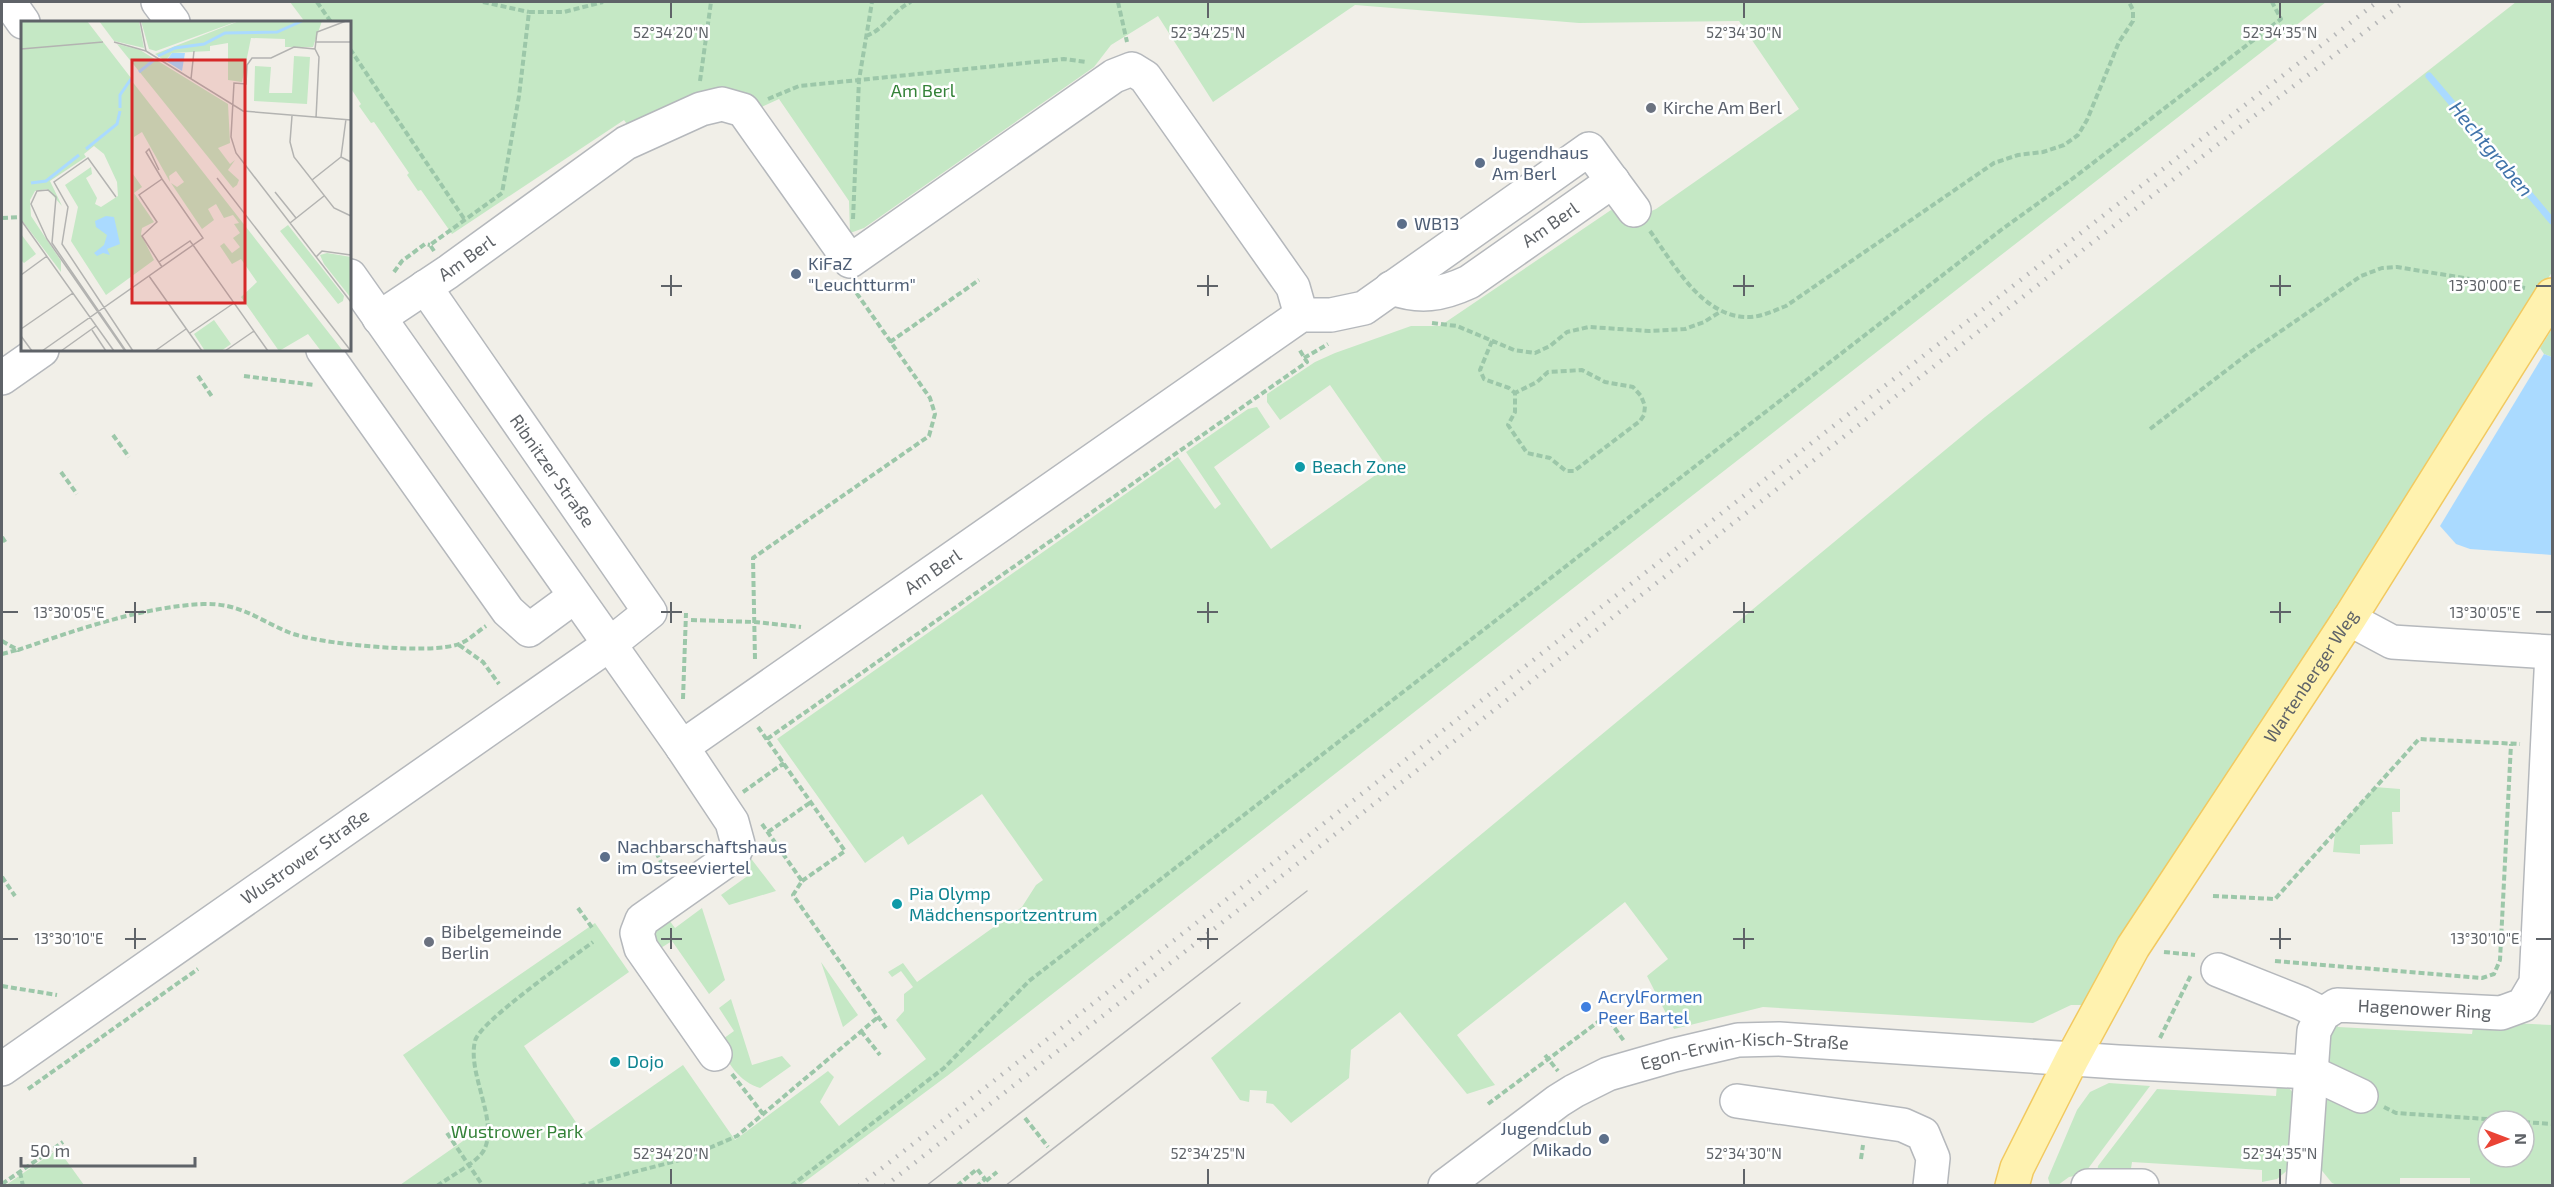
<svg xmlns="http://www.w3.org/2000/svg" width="2554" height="1187" font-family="'Exo 2',sans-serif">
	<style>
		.green { fill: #c5e8c5; fill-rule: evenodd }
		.water { fill: #aadaff }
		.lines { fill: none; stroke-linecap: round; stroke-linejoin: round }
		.stream { stroke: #aadaff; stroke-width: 7 }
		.minor-casing { stroke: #b5b8bc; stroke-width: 36 }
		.major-casing { stroke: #f2c960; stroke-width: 36 }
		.path { stroke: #9cc7a9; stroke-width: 4; stroke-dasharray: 6 3; stroke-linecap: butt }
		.minor { stroke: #fff; stroke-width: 33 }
		.major { stroke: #fff2af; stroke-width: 33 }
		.tram { stroke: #b6b7b8; stroke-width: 1.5 }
		.rail { stroke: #b6b7b8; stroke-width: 4.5; stroke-dasharray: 1.5 8; stroke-linecap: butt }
		.ticks { fill: none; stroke: #5f6368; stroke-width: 2 }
		.worship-dot { fill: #6b7280; stroke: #fff; stroke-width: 2 }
		.service-dot { fill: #5c6f8a; stroke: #fff; stroke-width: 2 }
		.culture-dot { fill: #0f9aa8; stroke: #fff; stroke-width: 2 }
		.shop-dot { fill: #3f7fe0; stroke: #fff; stroke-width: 2 }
		.labels { text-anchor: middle; stroke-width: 5; stroke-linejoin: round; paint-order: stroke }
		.park-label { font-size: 18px; fill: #348238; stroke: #fff }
		.worship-label { font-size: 18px; fill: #5b616d; stroke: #fff; text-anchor: start }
		.service-label { font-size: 18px; fill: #4e5e75; stroke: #fff; text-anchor: start }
		.street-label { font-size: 18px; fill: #5f6368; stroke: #fff }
		.culture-label { font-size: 18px; fill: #0d838f; stroke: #fff; text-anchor: start }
		.shop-label { font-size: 18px; fill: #366cbe; stroke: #fff; text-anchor: start }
		.water-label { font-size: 20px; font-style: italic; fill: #4174aa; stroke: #fff }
		.inset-river { fill: none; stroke: #aadaff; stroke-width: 3 }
		.inset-road { fill: none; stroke: #b3b3b1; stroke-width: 1.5 }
		.view { fill: #d62828; fill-opacity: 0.15; stroke: #d62828; stroke-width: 3 }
		.inset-edge { fill: none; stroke: #5f6368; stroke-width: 3 }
		.ticks-label { font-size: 15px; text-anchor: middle; fill: #5f6368; stroke: #fff; stroke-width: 5; stroke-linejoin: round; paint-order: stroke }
	</style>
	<rect width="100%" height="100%" fill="#f1efe8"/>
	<path class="green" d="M 290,2 L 2326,2 L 947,1076 L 799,1186 L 400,1185 L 463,1141 L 403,1055 L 595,923 L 629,972 L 524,1046 L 584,1134 L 683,1065 L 735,1140 L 828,1071 L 834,1077 L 820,1102 L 839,1126 L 926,1059 L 896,1020 L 904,1011 L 904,994 L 913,987 L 901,971 L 892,977 L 888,972 L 903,963 L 917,982 L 1022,907 L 1036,885 L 1043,880 L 982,794 L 908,845 L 903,836 L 865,863 L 777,739 L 1178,457 L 1215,509 L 1221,504 L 1186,452 L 1248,409 L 1257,407 L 1270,427 L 1214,467 L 1271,549 L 1387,467 L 1330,385 L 1280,420 L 1267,402 L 1267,394 L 1315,362 L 1335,353 L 1411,326 L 1440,326 L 1611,210 L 1633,219 L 1656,209 L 1799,109 L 1739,21 L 1579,23 L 1355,5 L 1213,102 L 1158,16 L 1111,45 L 1094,67 L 864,228 L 850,233 L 849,201 L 779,99 L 755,110 L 632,131 L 624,120 L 452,234 L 421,190 L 418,191 L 407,175 L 409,173 L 374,122 L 371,123 L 359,106 L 361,104 L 350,87 L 350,22 L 305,22 Z
		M 2516,2 L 2552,2 L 2552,272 L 2355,586 L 2084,1005 L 2071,1005 L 2033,1023 L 1763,1007 L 1674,1029 L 1647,976 L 1668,959 L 1625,902 L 1457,1035 L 1495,1085 L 1467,1094 L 1400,1012 L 1351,1050 L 1349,1078 L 1291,1123 L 1273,1104 L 1266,1103 L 1267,1091 L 1250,1090 L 1249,1102 L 1240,1100 L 1211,1058 L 1985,417 Z
		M 2552,329 L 2552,357 L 2544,354 L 2540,348 Z
		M 2375,787 L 2400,789 L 2400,812 L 2392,812 L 2393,844 L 2360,845 L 2360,854 L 2333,852 L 2335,832 Z
		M 746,852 L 776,891 L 729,905 L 721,895 L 749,875 L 740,860 Z
		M 702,908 L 725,980 L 709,994 L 672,941 L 656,951 L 652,928 L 666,916 L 675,928 Z
		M 821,962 L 858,1015 L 843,1027 Z
		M 731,999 L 752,1065 L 782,1056 L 791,1066 L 760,1088 C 741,1083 724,1061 720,1041 L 734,1031 L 719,1008 Z
		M 2337,1013 L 2338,1027 L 2472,1034 L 2474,1021 L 2552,1025 L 2552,1185 L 2470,1185 L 2470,1178 L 2400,1178 L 2400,1185 L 2337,1185 L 2332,1183 L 2319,1167 L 2326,1027 ZM 2488,1121 L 2524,1121 L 2524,1157 L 2488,1157 Z
		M 2109,1083 L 2150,1086 L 2084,1174 L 2069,1177 L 2058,1185 L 2050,1185 L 2048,1178 L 2077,1110 L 2090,1092 Z
		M 2277,1084 L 2289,1088 L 2294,1094 L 2290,1168 L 2277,1179 L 2262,1182 L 2262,1170 L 2132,1162 L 2130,1175 L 2097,1174 L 2098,1166 L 2157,1089 L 2276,1096 Z
		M 58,1149 L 84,1185 L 6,1185 Z"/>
	<path class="water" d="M 2544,354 L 2552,357 L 2552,555 L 2470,549 L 2456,544 L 2440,526 Z"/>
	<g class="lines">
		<path class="stream" d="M 2429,76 L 2552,221"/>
		<defs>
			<g id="minor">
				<path d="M 9,2 L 23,22"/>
				<path d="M 158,2 L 173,22"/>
				<path d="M 350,276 L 682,747 L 732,822 L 738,844 L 733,856 L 642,920 L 637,933 L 641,948 L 715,1054"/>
				<path id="s1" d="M 1391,288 C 1420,298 1441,295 1469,282 L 1613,181"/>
				<path id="s2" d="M 379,318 L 448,272 L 626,143 L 701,109 L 722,104 L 743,110 L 850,261 L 1114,76 L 1132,69 L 1145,77 L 1293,287 L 1301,315"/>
				<path d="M 323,350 L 508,611 L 529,630 L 574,597"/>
				<path d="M 2,378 L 42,350"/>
				<path d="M 2349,619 L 2392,642 L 2552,652"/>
				<path id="s3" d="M 682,747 L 1301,315 L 1331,315 L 1364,308 L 1589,149 L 1634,210"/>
				<path d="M 2218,970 L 2301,1003 L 2323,1014"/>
				<path id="s4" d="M 2,1069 L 610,644 L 650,612 L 425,287"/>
				<path d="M 1737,1101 L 1903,1125 L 1923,1134 L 1933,1158 L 1930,1186"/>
				<path id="s5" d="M 1445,1186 L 1558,1101 L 1574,1091 L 1608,1074 L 1674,1055 L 1738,1040 L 1779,1039 L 2118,1062 L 2310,1072 L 2361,1096"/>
				<path d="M 2088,1186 L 2142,1186"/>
				<path id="s6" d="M 2303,1186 L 2314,1031 L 2323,1014 L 2337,1005 L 2501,1013 L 2523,1005 L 2536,983 L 2552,652"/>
			</g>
			<g id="major">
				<path id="s7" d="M 2012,1186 L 2017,1168 L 2072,1059 L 2133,947 L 2349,619 L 2552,295"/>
			</g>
		</defs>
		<use href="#minor" class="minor-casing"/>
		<use href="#major" class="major-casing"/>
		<path class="path" d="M 317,2 L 331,22
			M 483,2 L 529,12
			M 1118,2 L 1127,42
			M 866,36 C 884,30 893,10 911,2
			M 350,49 L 465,220
			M 700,81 L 711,2
			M 768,99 L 799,86 L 859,80 L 872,2
			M 2,218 L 22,217
			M 853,219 L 859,80 L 1064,59 L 1086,62
			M 1650,231 C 1673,263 1701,315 1745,317 C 1760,318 1773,311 1786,306 L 1994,163 L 2018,155 L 2043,152 L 2064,145 L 2078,135 L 2087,120 L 2119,42 L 2133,21 L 2133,10 L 2129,2
			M 434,251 L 430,245 L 502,193 L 519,96 L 529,12 L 564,12 L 603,2
			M 394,272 L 402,261 L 425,244 L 430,245
			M 1432,323 L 1457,326 L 1514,350 L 1535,353 L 1550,346 L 1567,332 L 1589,327 L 1649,331 L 1685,329 L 1704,322 L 1720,312
			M 1492,341 L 1480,370 L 1484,379 L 1509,388 L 1515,393 L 1515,412 L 1508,425 L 1527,453 L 1550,458 L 1566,471 L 1574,471 L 1640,421 L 1644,415 L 1645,406 L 1641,396 L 1633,387 L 1605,382 L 1582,370 L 1548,372 L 1537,382 L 1515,393
			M 890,342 L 979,280
			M 1304,358 L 1328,344
			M 198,376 L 213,398
			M 244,376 L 315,385
			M 2150,429 L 2249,353 L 2361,276 L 2382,268 L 2397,267 L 2525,288
			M 113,435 L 129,457
			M 61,472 L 77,494
			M 2,537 L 6,543
			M 691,620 L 755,622 L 801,627
			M 2,641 L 18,650 C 76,630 141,607 203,604 C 240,603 257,619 288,632 C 315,644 432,655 459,644 C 468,641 477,632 486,626
			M 459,645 L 483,662 L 499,684
			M 2,654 L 17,650
			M 755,659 L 753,558 L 929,436 L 935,414 L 930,398 L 853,288
			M 683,699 L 686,613
			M 758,727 L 845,851 L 802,881
			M 767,739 L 1307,362 L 1299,349
			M 743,792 L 784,763
			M 762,824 L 802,881 L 793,895 L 886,1028
			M 768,832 L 811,802
			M 656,852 L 665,870
			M 2,877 L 15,896
			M 2213,896 L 2275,899 L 2419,739 L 2520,744
			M 578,908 L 593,929
			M 2164,952 L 2195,955
			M 2275,961 L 2482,978 L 2494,974 L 2500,960 L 2511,744
			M 2,986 L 57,995
			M 861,1031 L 880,1055
			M 2160,1038 L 2191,975
			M 1545,1055 L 1558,1071
			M 732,1074 L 763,1114
			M 28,1089 L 198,969
			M 1488,1104 L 1606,1016 L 1624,1041
			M 2384,1107 L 2396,1113 L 2516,1121
			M 1025,1118 L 1048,1147
			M 2524,1122 L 2552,1124
			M 447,1133 L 483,1186
			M 1861,1159 L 1863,1145
			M 20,1172 L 23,1186
			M 986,1181 L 997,1172
			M 2,1184 L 63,1142
			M 437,1186 C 449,1177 478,1162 484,1150 C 499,1121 467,1074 475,1041 C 479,1022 573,957 593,942
			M 580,1186 L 684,1159 L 737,1136 L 877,1018
			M 791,1186 L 944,1068 L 1029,981 L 2001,230 L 2072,179 L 2281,19 L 2272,2
			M 957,1186 L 977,1169 L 985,1179 L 977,1186"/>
		<use href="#minor" class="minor"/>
		<use href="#major" class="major"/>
		<path class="tram" d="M 926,1186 L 1307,891
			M 1005,1186 L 1240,1003"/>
		<path class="rail" d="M 859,1186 L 2377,2
			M 885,1186 L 2253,117 L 2404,2"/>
	</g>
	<path class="ticks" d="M 671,3 L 671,18M 1208,3 L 1208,18M 1744,3 L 1744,18M 2280,3 L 2280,18M 671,275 L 671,296M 1208,275 L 1208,296M 1744,275 L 1744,296M 2280,275 L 2280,296M 661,286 L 682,286M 1197,286 L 1218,286M 1733,286 L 1754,286M 2270,286 L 2291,286M 2536,286 L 2551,286M 135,602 L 135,623M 671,602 L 671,623M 1208,602 L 1208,623M 1744,602 L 1744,623M 2280,602 L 2280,623M 3,612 L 18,612M 125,612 L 146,612M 661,612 L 682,612M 1197,612 L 1218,612M 1733,612 L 1754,612M 2270,612 L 2291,612M 2536,612 L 2551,612M 135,928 L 135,949M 671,928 L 671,949M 1208,928 L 1208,949M 1744,928 L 1744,949M 2280,928 L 2280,949M 3,939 L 18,939M 125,939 L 146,939M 661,939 L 682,939M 1197,939 L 1218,939M 1733,939 L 1754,939M 2270,939 L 2291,939M 2536,939 L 2551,939M 671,1169 L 671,1184M 1208,1169 L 1208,1184M 1744,1169 L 1744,1184M 2280,1169 L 2280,1184"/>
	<g class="worship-dot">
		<circle cx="1651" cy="108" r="6"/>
		<circle cx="429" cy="942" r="6"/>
	</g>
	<g class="service-dot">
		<circle cx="1480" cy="163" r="6"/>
		<circle cx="1402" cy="224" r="6"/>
		<circle cx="796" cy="274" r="6"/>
		<circle cx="605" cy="857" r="6"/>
		<circle cx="1604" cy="1139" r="6"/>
	</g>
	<g class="culture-dot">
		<circle cx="1300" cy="467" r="6"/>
		<circle cx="897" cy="904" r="6"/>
		<circle cx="615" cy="1062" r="6"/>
	</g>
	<circle class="shop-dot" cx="1586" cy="1007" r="6"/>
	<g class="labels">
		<g class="park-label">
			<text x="923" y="97">Am Berl</text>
			<text x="517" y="1138">Wustrower Park</text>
		</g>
		<g class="worship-label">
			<text x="1663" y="114">Kirche Am Berl</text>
			<text x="441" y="938">Bibelgemeinde<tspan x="441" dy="21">Berlin</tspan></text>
		</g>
		<g class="service-label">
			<text x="1492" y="159">Jugendhaus<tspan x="1492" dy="21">Am Berl</tspan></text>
			<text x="1414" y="230">WB13</text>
			<text x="808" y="270">KiFaZ<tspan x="808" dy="21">"Leuchtturm"</tspan></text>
			<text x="617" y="853">Nachbarschaftshaus<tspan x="617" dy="21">im Ostseeviertel</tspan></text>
			<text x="1592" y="1135" text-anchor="end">Jugendclub<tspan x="1592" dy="21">Mikado</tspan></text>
		</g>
		<g class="street-label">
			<text dy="6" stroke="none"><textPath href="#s1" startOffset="180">Am Berl</textPath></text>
			<text dy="6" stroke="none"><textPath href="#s2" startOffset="106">Am Berl</textPath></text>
			<text transform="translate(552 471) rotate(55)" y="6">Ribnitzer Straße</text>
			<text dy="6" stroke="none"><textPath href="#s3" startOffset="306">Am Berl</textPath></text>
			<text dy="6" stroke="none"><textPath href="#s7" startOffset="592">Wartenberger Weg</textPath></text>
			<text dy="6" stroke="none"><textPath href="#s4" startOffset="370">Wustrower Straße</textPath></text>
			<text dy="6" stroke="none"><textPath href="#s6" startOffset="279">Hagenower Ring</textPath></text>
			<text dy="6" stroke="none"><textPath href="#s5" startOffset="338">Egon-Erwin-Kisch-Straße</textPath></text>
		</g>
		<g class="culture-label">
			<text x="1312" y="473">Beach Zone</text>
			<text x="909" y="900">Pia Olymp<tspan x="909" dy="21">Mädchensportzentrum</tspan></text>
			<text x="627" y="1068">Dojo</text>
		</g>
		<g class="shop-label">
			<text x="1598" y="1003">AcrylFormen<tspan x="1598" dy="21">Peer Bartel</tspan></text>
		</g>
		<g class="water-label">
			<text transform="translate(2491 149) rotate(50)" y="7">Hechtgraben</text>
		</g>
	</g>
	<g transform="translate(21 21)">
		<rect width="330" height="330" fill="#f1efe8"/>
		<path d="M 0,0 L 66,0 L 110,57 L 99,74 L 99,88 L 100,74 L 110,59 L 322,330 L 300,330 L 287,313 L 258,330 L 220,276 L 236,261 L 220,238 L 211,243 L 199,225 L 203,222 L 211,232 L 219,226 L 212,217 L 219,212 L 213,203 L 218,202 L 212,194 L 203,197 L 195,183 L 187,188 L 193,199 L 181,208 L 150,162 L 156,166 L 163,161 L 155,150 L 148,155 L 149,161 L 121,111 L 113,116 L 112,153 L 121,166 L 113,172 L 133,201 L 121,207 L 120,213 L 133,239 L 85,274 L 50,220 L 57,186 L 44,164 L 70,146 L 71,153 L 65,157 L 76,177 L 74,183 L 80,186 L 97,175 L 96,161 L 83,133 L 73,125 L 63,133 L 65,136 L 29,160 L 41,185 L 26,168 L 14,170 L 9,179 L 10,195 L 40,240 L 40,251 L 0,198 ZM 78,0 L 118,0 L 123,27 L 93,20 ZM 120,0 L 217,0 L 135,30 L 128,28 ZM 218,0 L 301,0 L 292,26 L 264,26 L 264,18 L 230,17 L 221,61 L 207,59 L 207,22 L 189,25 L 189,30 L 151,32 L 144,40 L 134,33 ZM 96,23 L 119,29 L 207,83 L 209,122 L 197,127 L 209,143 L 214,139 L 207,149 L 218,159 L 216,164 L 212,167 ZM 273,35 L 289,36 L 286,83 L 233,80 L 234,45 L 250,46 L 248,72 L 271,72 ZM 267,204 L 323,275 L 322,280 L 317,283 L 259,210 ZM 0,213 L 15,233 L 3,242 L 0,239 ZM 306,232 L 330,236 L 330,277 L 303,243 L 299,234 ZM 193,299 L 210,323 L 200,330 L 184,330 L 173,313 Z" fill="#c5e8c5"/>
		<path d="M 151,32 L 164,32 L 161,50 L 145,40 ZM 85,195 L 93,196 L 99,223 L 86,228 L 89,234 L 82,232 L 76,235 L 73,232 L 83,224 L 86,214 L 75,206 L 74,200 Z" fill="#aadaff"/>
		<path class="inset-river" d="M 137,35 L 154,27 L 183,23 L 204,12 L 256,11 L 281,0M 118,51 L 133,39M 99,87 L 99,74 L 110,58M 65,128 L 96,103 L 99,90M 10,162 L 25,160 L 58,134"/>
		<path class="inset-road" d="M 119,0 L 125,30M 93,21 L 125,30 L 222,90 L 330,99M 295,21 L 330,21M 0,28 L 82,21M 294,28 L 296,11 L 325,0M 170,58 L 173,30M 271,95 L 269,121 L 273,136 L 313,187 L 330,195M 295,97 L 298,36 L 294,28 L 273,26 L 250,37 L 231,37 L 226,44 L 225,63 L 213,62 L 210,116 L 215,132 L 330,281M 325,98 L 320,136 L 330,141M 196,157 L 330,330M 141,158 L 118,174 L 136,201 L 121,215 L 141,246M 291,159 L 320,136M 254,171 L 275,197M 95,176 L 67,137 L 33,161 L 47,186 L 41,223 L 112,330M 0,199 L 93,330M 269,202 L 303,175M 172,224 L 247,330M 295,236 L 301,230 L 330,234M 138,241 L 169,220 L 172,224M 0,254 L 26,235M 128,255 L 181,330M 0,308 L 52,272M 71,309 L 85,330M 169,312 L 213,282M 0,315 L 11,330M 21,330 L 182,217 L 141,158 L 125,131 L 128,128 L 138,149M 40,330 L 75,305M 104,330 L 26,218 L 10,183 L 16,170 L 27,169 L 35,176 L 31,222 L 105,330M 134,330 L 165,308M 204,330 L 233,310"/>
		<path class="view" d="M 111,39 L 224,39 L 224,282 L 111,282 Z"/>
		<rect width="330" height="330" class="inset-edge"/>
	</g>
	<g class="ticks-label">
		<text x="671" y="38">52°34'20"N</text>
		<text x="1208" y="38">52°34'25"N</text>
		<text x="1744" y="38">52°34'30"N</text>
		<text x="2280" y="38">52°34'35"N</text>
		<text x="2485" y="291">13°30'00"E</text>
		<text x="2485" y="618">13°30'05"E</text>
		<text x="69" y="618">13°30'05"E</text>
		<text x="2485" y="944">13°30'10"E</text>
		<text x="69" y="944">13°30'10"E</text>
		<text x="671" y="1159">52°34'20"N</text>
		<text x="1208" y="1159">52°34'25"N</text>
		<text x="1744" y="1159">52°34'30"N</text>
		<text x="2280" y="1159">52°34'35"N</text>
	</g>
	<rect width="2554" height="1187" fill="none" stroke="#5f6368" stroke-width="6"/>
	<g transform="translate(2506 1139) rotate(90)"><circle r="28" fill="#ffffff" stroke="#bfc1c3" stroke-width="1.5"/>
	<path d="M0-4.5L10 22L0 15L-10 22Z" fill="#ea4335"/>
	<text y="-9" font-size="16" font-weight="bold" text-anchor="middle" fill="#5f6368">N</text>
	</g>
	<path d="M21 1157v9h174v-9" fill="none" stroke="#5f6368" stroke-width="3"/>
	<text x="30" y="1157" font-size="18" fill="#5f6368" stroke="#ffffff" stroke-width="4.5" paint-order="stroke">50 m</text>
</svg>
